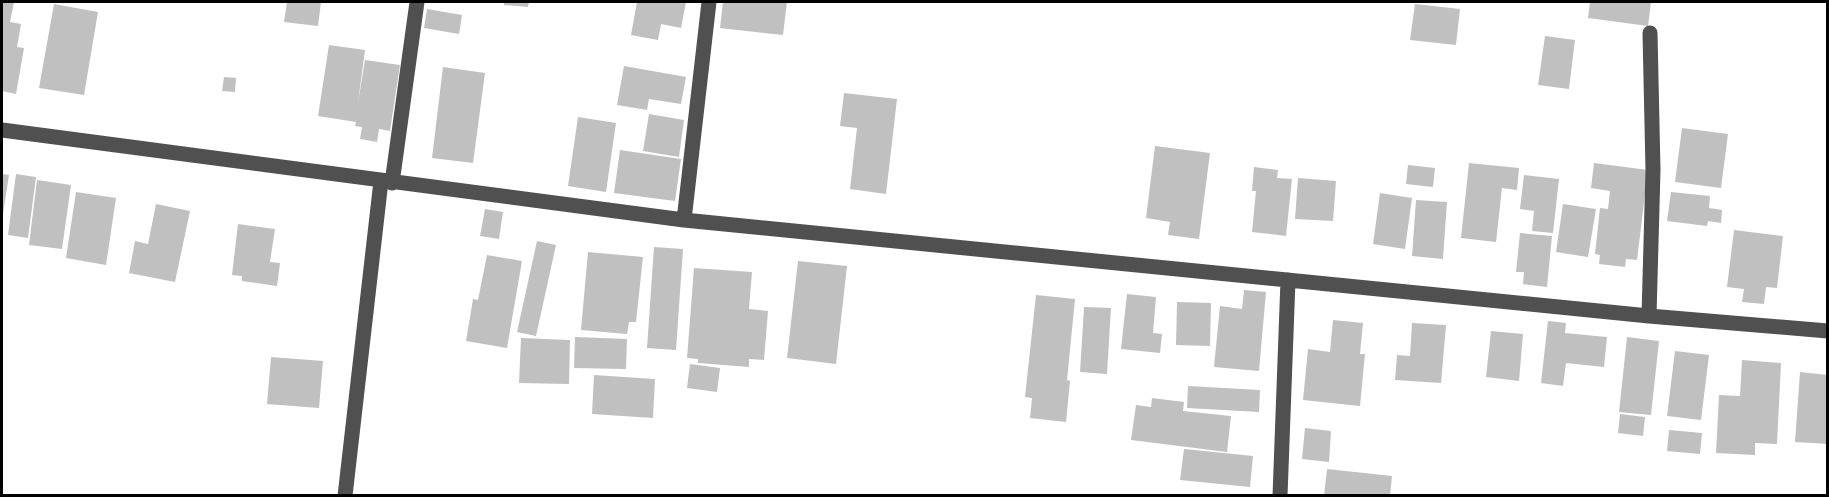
<svg xmlns="http://www.w3.org/2000/svg" width="1829" height="497" font-family="Helvetica,sans-serif">
	<style>
		.building { fill: #c0c0c0 }
		.lines { fill: none; stroke-linecap: round; stroke-linejoin: round }
		.minor { stroke: #505050; stroke-width: 15 }
	</style>
	<rect width="100%" height="100%" fill="#fff"/>
	<path class="building" d="M 2,2 L 14,2 L 10,22 L 21,24 L 17,47 L 24,48 L 16,94 L 2,91 Z
		M 287,2 L 321,2 L 318,26 L 284,22 Z
		M 504,2 L 529,2 L 528,7 L 504,5 Z
		M 637,2 L 686,2 L 681,28 L 661,24 L 658,40 L 631,35 Z
		M 723,2 L 787,2 L 783,35 L 720,28 Z
		M 1590,2 L 1651,2 L 1648,26 L 1588,18 Z
		M 54,4 L 98,12 L 84,95 L 39,88 Z
		M 1415,4 L 1460,9 L 1456,45 L 1410,40 Z
		M 427,9 L 462,15 L 459,34 L 424,28 Z
		M 1545,36 L 1575,40 L 1569,89 L 1538,85 Z
		M 329,45 L 365,50 L 358,103 L 365,60 L 400,65 L 390,131 L 379,129 L 377,142 L 360,139 L 362,127 L 355,126 L 356,122 L 318,116 Z
		M 624,66 L 686,77 L 681,104 L 649,99 L 647,110 L 617,105 Z
		M 443,67 L 485,73 L 473,163 L 432,158 Z
		M 224,77 L 236,78 L 235,92 L 222,91 Z
		M 844,93 L 897,99 L 886,194 L 850,189 L 857,128 L 840,126 Z
		M 649,114 L 684,120 L 679,157 L 643,151 Z
		M 578,117 L 616,123 L 606,192 L 568,186 Z
		M 1682,128 L 1728,134 L 1721,188 L 1675,182 Z
		M 1155,146 L 1210,153 L 1199,239 L 1168,235 L 1170,222 L 1146,218 Z
		M 620,150 L 681,159 L 675,201 L 614,193 Z
		M 1469,163 L 1519,168 L 1517,190 L 1502,188 L 1496,242 L 1461,238 Z
		M 1594,163 L 1648,170 L 1637,260 L 1626,259 L 1625,267 L 1599,264 L 1600,255 L 1595,254 L 1600,208 L 1608,209 L 1610,191 L 1591,188 Z
		M 1408,165 L 1435,168 L 1433,187 L 1406,184 Z
		M 1254,167 L 1278,170 L 1277,178 L 1292,179 L 1286,236 L 1252,232 L 1256,191 L 1252,191 Z
		M 2,174 L 9,175 L 3,214 L 2,214 Z
		M 16,174 L 36,177 L 28,238 L 8,235 Z
		M 1524,175 L 1559,179 L 1553,233 L 1532,231 L 1534,211 L 1520,209 Z
		M 1298,178 L 1336,181 L 1333,221 L 1295,219 Z
		M 37,180 L 71,185 L 62,249 L 29,245 Z
		M 76,192 L 116,198 L 106,265 L 66,258 Z
		M 1671,192 L 1710,196 L 1709,208 L 1722,210 L 1721,223 L 1708,221 L 1707,226 L 1667,221 Z
		M 1380,193 L 1412,198 L 1405,249 L 1373,244 Z
		M 1416,200 L 1447,202 L 1443,259 L 1412,256 Z
		M 156,204 L 190,211 L 175,282 L 129,273 L 135,241 L 148,244 Z
		M 1563,204 L 1596,209 L 1588,257 L 1556,252 Z
		M 485,209 L 503,212 L 499,239 L 480,236 Z
		M 238,224 L 275,229 L 270,262 L 280,263 L 277,286 L 242,281 L 242,276 L 232,275 Z
		M 1734,230 L 1783,236 L 1777,288 L 1766,287 L 1764,304 L 1742,302 L 1744,289 L 1727,287 Z
		M 1520,233 L 1552,236 L 1547,287 L 1523,284 L 1524,272 L 1516,272 Z
		M 537,241 L 556,245 L 536,336 L 517,332 Z
		M 654,247 L 683,249 L 676,350 L 647,348 Z
		M 588,252 L 643,257 L 636,322 L 629,322 L 627,334 L 581,330 Z
		M 487,255 L 522,261 L 507,348 L 466,341 L 473,299 L 478,300 Z
		M 798,261 L 847,266 L 836,364 L 787,358 Z
		M 694,268 L 752,272 L 749,309 L 768,311 L 764,360 L 749,359 L 749,367 L 698,363 L 698,359 L 687,358 Z
		M 1244,290 L 1266,292 L 1259,371 L 1214,367 L 1220,306 L 1242,309 Z
		M 1127,294 L 1156,297 L 1153,333 L 1162,334 L 1160,353 L 1121,349 Z
		M 1036,295 L 1075,299 L 1067,380 L 1070,381 L 1066,422 L 1030,418 L 1032,398 L 1025,397 Z
		M 1177,302 L 1211,303 L 1210,346 L 1176,345 Z
		M 1084,307 L 1111,308 L 1107,374 L 1080,372 Z
		M 1333,320 L 1363,323 L 1360,354 L 1365,354 L 1360,406 L 1303,400 L 1308,349 L 1330,352 Z
		M 1548,321 L 1566,323 L 1565,333 L 1607,337 L 1604,367 L 1566,363 L 1563,386 L 1541,383 Z
		M 1412,323 L 1446,325 L 1441,383 L 1395,380 L 1397,355 L 1410,356 Z
		M 1491,331 L 1523,334 L 1519,381 L 1486,377 Z
		M 575,337 L 627,339 L 626,369 L 574,368 Z
		M 1627,337 L 1659,341 L 1651,415 L 1619,412 Z
		M 521,338 L 570,340 L 569,384 L 519,383 Z
		M 1675,351 L 1709,355 L 1701,420 L 1667,416 Z
		M 271,357 L 323,361 L 319,408 L 267,404 Z
		M 1742,360 L 1781,363 L 1777,444 L 1755,443 L 1755,455 L 1716,453 L 1719,395 L 1740,396 Z
		M 690,364 L 720,368 L 717,392 L 687,388 Z
		M 1800,372 L 1828,375 L 1828,444 L 1795,442 Z
		M 594,375 L 655,379 L 653,418 L 592,414 Z
		M 1188,386 L 1260,390 L 1259,412 L 1187,408 Z
		M 1152,398 L 1184,402 L 1183,411 L 1231,416 L 1227,452 L 1131,440 L 1136,405 L 1151,407 Z
		M 1620,414 L 1645,417 L 1643,436 L 1618,433 Z
		M 1305,428 L 1331,431 L 1329,462 L 1302,459 Z
		M 1669,430 L 1702,433 L 1700,454 L 1667,451 Z
		M 1184,449 L 1253,456 L 1250,487 L 1180,480 Z
		M 1327,469 L 1392,476 L 1390,496 L 1324,496 Z"/>
	<g class="lines">
		<path class="minor" d="M 2,130 L 684,220 L 1649,316 L 1828,331
			M 392,183 L 417,2
			M 684,220 L 709,2
			M 1649,316 L 1653,170 L 1650,33
			M 345,496 L 381,181
			M 1280,496 L 1288,280"/>
	</g>
	<rect width="1829" height="497" fill="none" stroke="#000000" stroke-width="6"/>
</svg>
